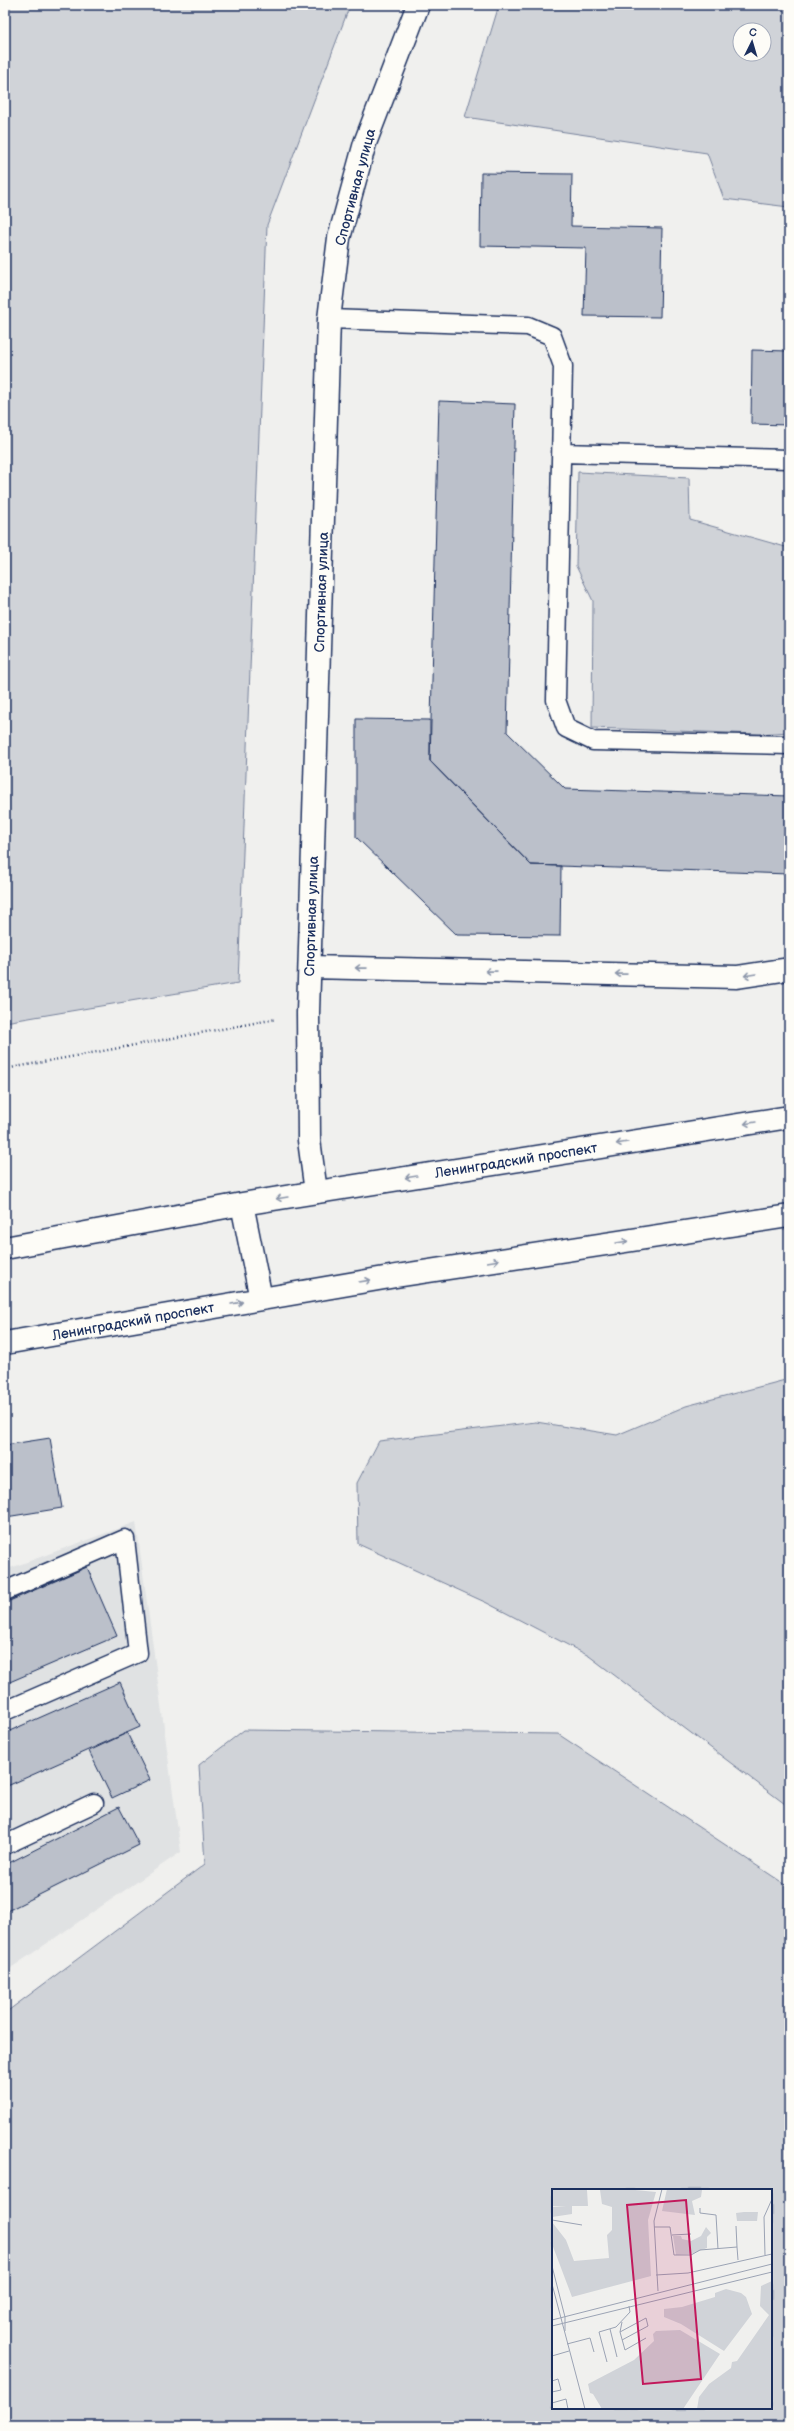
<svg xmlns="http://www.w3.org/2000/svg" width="794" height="2431" font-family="'Balsamiq Sans',sans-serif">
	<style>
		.built { fill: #e0e2e3 }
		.green { fill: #d0d3d8; stroke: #76819b; fill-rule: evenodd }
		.building { fill: #bbc0ca; stroke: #1b2f5e }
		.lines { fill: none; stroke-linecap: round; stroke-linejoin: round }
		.service-casing { stroke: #1b2f5e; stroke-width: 21 }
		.minor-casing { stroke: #1b2f5e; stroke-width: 25 }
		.secondary-casing { stroke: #1b2f5e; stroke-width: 25 }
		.path { stroke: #1b2f5e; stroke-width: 2.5; stroke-dasharray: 1 3; stroke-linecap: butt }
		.service { stroke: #fdfcf7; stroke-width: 18 }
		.minor { stroke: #fdfcf7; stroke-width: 22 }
		.secondary { stroke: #fdfcf7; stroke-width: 22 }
		.oneway { stroke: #8c96aa }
		.labels { text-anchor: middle; stroke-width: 3; stroke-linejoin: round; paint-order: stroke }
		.street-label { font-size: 14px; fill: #1b2f5e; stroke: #fdfcf7 }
		.inset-road { fill: none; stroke: #9ba3b4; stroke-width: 1 }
		.view { fill: #c2185b; fill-opacity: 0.15; stroke: #c2185b; stroke-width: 2 }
		.inset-edge { fill: none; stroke: #1b2f5e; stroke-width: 2 }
	</style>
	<rect width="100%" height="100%" fill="#f0f0ee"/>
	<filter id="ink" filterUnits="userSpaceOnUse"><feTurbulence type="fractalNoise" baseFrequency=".025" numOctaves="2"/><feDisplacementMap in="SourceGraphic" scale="8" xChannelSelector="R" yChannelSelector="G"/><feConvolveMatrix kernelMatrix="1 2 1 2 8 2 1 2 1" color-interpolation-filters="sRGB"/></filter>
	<g filter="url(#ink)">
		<path class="built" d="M 136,1522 L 181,1852 L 5,1972 L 5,1570 Z"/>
		<path class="green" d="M 5,5 L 350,5 L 267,225 L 238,983 L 5,1022 Z
			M 499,5 L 789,5 L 789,207 L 724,199 L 707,153 L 465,117 ZM 740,30 L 764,30 L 764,54 L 740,54 Z
			M 578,472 L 689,478 L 690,520 L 789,548 L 789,732 L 759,734 L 592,728 L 593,601 L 576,566 Z
			M 789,1379 L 789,1807 L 589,1656 L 487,1603 L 358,1544 L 357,1483 L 379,1441 L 536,1422 L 617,1435 L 686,1406 Z
			M 244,1730 L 558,1734 L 789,1887 L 789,2426 L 5,2426 L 5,2013 L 205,1864 L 199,1765 ZM 553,2190 L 771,2190 L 771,2408 L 553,2408 Z"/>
		<path class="building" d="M 481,173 L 572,174 L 571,226 L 662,228 L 660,317 L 584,316 L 586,248 L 480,246 Z
			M 752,350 L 789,351 L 789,425 L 751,424 Z
			M 439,401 L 515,404 L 507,732 L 565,789 L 789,796 L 789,874 L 531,865 L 430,761 Z
			M 356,719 L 430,720 L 430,761 L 531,865 L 561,866 L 560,936 L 457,935 L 356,837 Z
			M 50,1438 L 62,1508 L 6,1517 L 5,1445 Z
			M 87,1567 L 117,1636 L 5,1684 L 5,1603 Z
			M 120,1682 L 140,1727 L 5,1787 L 5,1733 Z
			M 127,1733 L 150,1780 L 112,1798 L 89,1751 Z
			M 119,1807 L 139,1845 L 5,1912 L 5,1865 Z"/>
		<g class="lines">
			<defs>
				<path id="service" d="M 329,319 L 528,326 L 552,336 L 563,366 L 556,700 L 566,728 L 593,741 L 789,745
					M 562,453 L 789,459
					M 5,1591 L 125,1539 L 138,1653 L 5,1711
					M 5,1845 L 94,1803"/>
				<path id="minor" d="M 310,967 L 737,977 L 789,969
					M 316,1192 L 309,1140 L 308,1013 L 329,319 L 339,238 L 365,143 L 418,5"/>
				<path id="secondary" d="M 242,1204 L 261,1299
					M 5,1248 L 242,1204 L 789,1117
					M 5,1343 L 396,1276 L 789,1216"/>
			</defs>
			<use href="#service" class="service-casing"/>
			<use href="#minor" class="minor-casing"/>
			<use href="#secondary" class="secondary-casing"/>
			<path class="path" d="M 5,1069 L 276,1019"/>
			<use href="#service" class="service"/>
			<use href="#minor" class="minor"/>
			<use href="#secondary" class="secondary"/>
		</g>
		<defs><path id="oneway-shaft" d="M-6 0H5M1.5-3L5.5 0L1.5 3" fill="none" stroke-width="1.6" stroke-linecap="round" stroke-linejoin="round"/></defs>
		<g class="oneway">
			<use href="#oneway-shaft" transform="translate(361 968) rotate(-179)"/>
			<use href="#oneway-shaft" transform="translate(491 971) rotate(-179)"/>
			<use href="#oneway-shaft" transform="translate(621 974) rotate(-179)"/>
			<use href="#oneway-shaft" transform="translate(750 975) rotate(171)"/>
			<use href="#oneway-shaft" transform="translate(750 1123) rotate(171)"/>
			<use href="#oneway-shaft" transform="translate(622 1143) rotate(171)"/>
			<use href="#oneway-shaft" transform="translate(411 1177) rotate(171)"/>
			<use href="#oneway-shaft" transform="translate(282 1198) rotate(171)"/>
			<use href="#oneway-shaft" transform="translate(622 1242) rotate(-9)"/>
			<use href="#oneway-shaft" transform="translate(493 1261) rotate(-9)"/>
			<use href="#oneway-shaft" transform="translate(365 1281) rotate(-10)"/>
			<use href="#oneway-shaft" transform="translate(237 1303) rotate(-10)"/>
		</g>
	</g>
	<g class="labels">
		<g class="street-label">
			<text transform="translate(355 187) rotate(-75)" y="5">Спортивная улица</text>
			<text transform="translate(321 592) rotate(-88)" y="5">Спортивная улица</text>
			<text transform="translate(311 916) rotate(-88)" y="5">Спортивная улица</text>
			<text transform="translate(516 1160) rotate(-9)" y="5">Ленинградский проспект</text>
			<text transform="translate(133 1321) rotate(-10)" y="5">Ленинградский проспект</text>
		</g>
	</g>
	<g transform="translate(552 2189)">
		<rect width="220" height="220" fill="#f0f0ee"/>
		<path d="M 0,0 L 42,0 L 35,1 L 36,17 L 20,17 L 20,25 L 0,28 L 0,18 L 14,18 L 0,17 ZM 73,0 L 104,3 L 96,31 L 99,87 L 20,108 L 0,55 L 0,33 L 14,51 L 22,72 L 57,69 L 55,46 L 60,41 L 60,18 L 50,15 L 48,1 ZM 115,0 L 150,1 L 149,8 L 140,12 L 143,26 L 110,22 ZM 192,23 L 206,23 L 205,32 L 185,32 L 184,24 ZM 154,38 L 159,44 L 155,48 L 155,59 L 139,65 L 124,66 L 121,47 L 129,47 L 130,50 L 139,52 L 149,47 ZM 220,92 L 220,220 L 145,220 L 147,208 L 157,195 L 179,179 L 180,173 L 185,172 L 217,126 L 208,117 L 209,97 ZM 174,100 L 189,104 L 194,108 L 200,125 L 172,162 L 129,135 L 112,128 L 112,120 L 130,118 L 163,108 L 163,104 ZM 128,141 L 168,165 L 131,220 L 50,220 L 41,205 L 38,204 L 36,195 L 82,171 L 102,152 L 101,145 L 104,142 Z" fill="#d0d3d8"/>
		<path class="inset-road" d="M 148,19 L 148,24 L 164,26 L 166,60M 0,31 L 30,36M 184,37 L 185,58M 102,38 L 118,38 L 122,66 L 139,66 L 148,61 L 185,58 L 186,71M 120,46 L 139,45M 213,66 L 212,28 L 220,10M 0,77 L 13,128 L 13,142M 104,86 L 136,84 L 220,65M 0,95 L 33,220M 106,102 L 102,32 L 110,0M 0,131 L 220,75M 70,133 L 68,143 L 73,161 L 94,149M 0,137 L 220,83M 58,140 L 65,168M 68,143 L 94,129 L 96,137 L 70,151M 15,155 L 38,149 L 42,163M 0,167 L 17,162M 55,173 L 47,143 L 64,138 L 78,123 L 77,117M 0,192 L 6,190 L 9,201 L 0,203M 0,214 L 14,210 L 16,220"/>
		<path class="view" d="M 134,11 L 149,190 L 91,195 L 75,16 Z"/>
		<rect width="220" height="220" class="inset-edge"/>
	</g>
	<rect width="794" height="2431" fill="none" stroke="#fdfcf7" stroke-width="20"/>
	<rect x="10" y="10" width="774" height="2411" fill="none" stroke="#1b2f5e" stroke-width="1.5" filter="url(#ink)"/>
	<g transform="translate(752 42) rotate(5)"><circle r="19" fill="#fdfcf7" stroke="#a3aaba"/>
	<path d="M0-3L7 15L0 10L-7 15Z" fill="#1b2f5e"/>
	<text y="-6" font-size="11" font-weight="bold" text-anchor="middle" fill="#1b2f5e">С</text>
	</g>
</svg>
